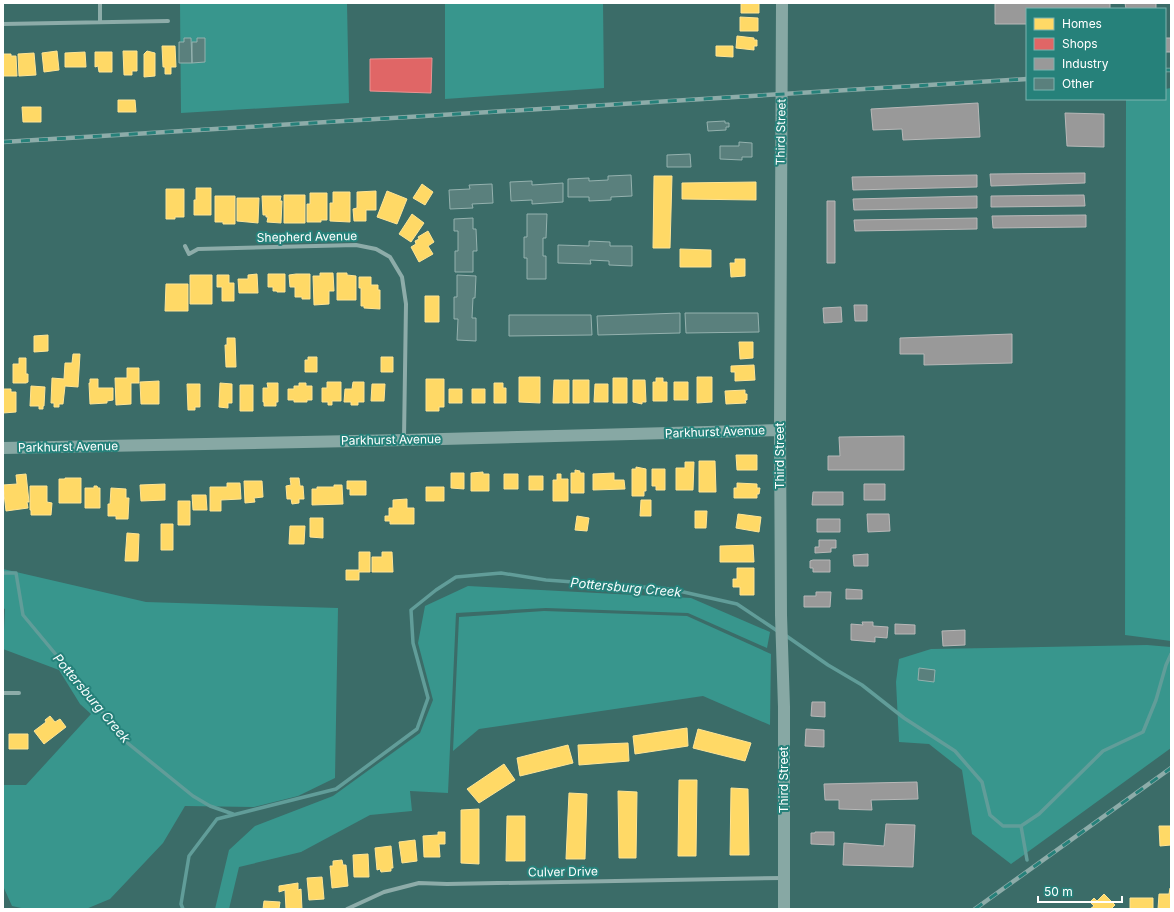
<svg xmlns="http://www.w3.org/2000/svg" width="1174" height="912" font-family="Inter,sans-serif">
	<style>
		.green { fill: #38968d }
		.homes { fill: #ffd966; stroke: #ffe494 }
		.shops { fill: #e06666; stroke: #e99494 }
		.industry { fill: #999; stroke: #b8b8b8 }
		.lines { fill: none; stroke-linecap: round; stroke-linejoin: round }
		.stream { stroke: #619d99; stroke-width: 3.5 }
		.building { fill: #5a807d; stroke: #94b1ae }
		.street { stroke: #8daca9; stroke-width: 4 }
		.secondary { stroke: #87a8a4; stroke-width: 12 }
		.rail-casing { stroke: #8daca9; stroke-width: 4.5 }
		.rail { stroke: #26817a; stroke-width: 3; stroke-dasharray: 9; stroke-linecap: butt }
		.labels { text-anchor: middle; stroke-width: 4; stroke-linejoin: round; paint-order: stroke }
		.street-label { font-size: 12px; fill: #fff; stroke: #26817a }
		.water-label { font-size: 13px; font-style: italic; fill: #f8fdfd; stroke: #26817a }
	</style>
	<rect width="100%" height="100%" fill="#3b6c68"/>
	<path class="green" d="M 180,3 L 347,4 L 349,103 L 181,113 Z
		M 445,3 L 603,3 L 604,88 L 445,99 Z
		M 1171,88 L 1171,641 L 1125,635 L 1126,99 L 1165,99 L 1165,89 Z
		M 3,569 L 146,602 L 338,608 L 335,778 L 298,796 L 254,807 L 185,806 L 163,843 L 110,899 L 86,909 L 26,909 L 12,906 L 3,886 L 3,785 L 26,785 L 91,714 L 80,704 L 59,670 L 3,649 L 5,609 L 3,608 Z
		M 468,586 L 691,598 L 770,632 L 767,648 L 688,613 L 546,608 L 456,613 L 448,793 L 410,791 L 412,811 L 370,815 L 301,852 L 239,867 L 229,909 L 215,909 L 229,850 L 255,826 L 333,796 L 420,733 L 433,700 L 418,643 L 425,606 Z
		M 544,611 L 687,616 L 771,654 L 770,725 L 703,696 L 479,729 L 453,751 L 459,617 Z
		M 1147,645 L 1171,647 L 1171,748 L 1011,864 L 972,834 L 962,770 L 929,744 L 899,742 L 896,682 L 899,659 L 931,649 Z"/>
	<path class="homes" d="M 741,3 L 759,3 L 759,13 L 741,13 Z
		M 740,17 L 758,18 L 758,31 L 740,31 Z
		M 737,36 L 754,38 L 754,40 L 757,40 L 757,46 L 754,46 L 754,50 L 736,48 Z
		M 162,46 L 175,46 L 176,67 L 171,67 L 171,74 L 165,74 L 165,67 L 163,67 Z
		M 716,46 L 733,46 L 733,57 L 716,56 Z
		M 57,51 L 59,70 L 44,72 L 42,53 Z
		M 123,51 L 137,51 L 137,71 L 132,71 L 132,75 L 124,75 Z
		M 147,51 L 155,53 L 155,76 L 144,77 L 144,54 Z
		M 85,52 L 86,67 L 65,67 L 65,53 Z
		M 95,52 L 112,52 L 112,72 L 99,72 L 98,66 L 95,67 Z
		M 34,53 L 36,75 L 19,76 L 18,54 Z
		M 3,54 L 11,54 L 11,56 L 16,56 L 17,76 L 3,76 Z
		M 118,100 L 135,100 L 136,112 L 118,112 Z
		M 22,107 L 41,107 L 41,122 L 23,122 Z
		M 654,176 L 672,176 L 670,248 L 653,248 Z
		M 756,182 L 756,200 L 682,199 L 682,183 Z
		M 422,184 L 433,192 L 425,205 L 413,198 Z
		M 196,188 L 211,188 L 211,215 L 194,215 L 194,200 L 196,200 Z
		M 166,189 L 184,189 L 184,217 L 175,217 L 175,219 L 166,219 Z
		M 376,191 L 376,210 L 366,210 L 366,221 L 354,221 L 353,209 L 357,208 L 357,192 Z
		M 387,191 L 407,199 L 397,224 L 377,217 Z
		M 333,192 L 350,192 L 350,222 L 330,221 L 330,203 L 333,203 Z
		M 310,193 L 327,193 L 327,220 L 321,220 L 321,222 L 307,222 L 307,204 L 310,204 Z
		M 284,195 L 305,195 L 305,223 L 284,223 Z
		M 215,196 L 235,196 L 235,224 L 223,224 L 223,222 L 215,222 Z
		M 262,196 L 281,196 L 280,201 L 282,201 L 281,223 L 267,222 L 268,217 L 266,217 L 266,215 L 263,215 Z
		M 237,198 L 259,198 L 258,223 L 237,221 Z
		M 412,214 L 424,223 L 411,242 L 399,234 Z
		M 428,231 L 434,242 L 428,246 L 433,254 L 419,262 L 411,247 L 416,244 L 415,241 L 419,239 L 418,237 Z
		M 680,249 L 711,250 L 711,267 L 680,267 Z
		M 735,259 L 745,259 L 745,276 L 731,277 L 730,263 L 735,263 Z
		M 320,273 L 333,273 L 334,291 L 329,291 L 329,304 L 314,305 L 313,276 L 320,276 Z
		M 337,273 L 347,273 L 347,275 L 356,276 L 356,300 L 337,300 Z
		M 257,274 L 258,293 L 239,293 L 238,279 L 248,279 L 248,275 Z
		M 268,274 L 285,274 L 285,292 L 277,292 L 277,291 L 273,291 L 273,287 L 268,287 Z
		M 296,274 L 310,274 L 310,299 L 302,299 L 302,297 L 295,297 L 295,287 L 290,287 L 289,275 Z
		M 190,275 L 212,275 L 212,304 L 190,304 Z
		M 217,275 L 229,275 L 229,283 L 234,283 L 234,301 L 222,301 L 222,287 L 217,287 Z
		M 359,277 L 371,277 L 371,285 L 378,285 L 378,290 L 380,290 L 380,309 L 364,308 L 364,306 L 361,306 L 361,288 L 359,288 Z
		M 166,284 L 188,284 L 188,311 L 165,311 Z
		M 425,296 L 439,296 L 439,322 L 425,322 Z
		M 48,335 L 48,351 L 34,352 L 34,336 Z
		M 227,338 L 235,338 L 236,367 L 226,367 L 225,345 L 227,345 Z
		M 739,342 L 753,342 L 753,358 L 740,359 Z
		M 73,354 L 80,354 L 78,387 L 65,386 L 63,404 L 59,404 L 59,407 L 54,407 L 54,403 L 51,403 L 52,378 L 64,379 L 65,363 L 72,363 Z
		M 308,357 L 317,357 L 317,372 L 305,372 L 305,360 L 308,360 Z
		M 381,357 L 393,357 L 393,372 L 381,372 Z
		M 19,358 L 26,358 L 26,374 L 28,374 L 28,382 L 26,383 L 13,383 L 13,364 L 19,364 Z
		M 754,365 L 755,380 L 735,381 L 735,372 L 731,372 L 731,366 Z
		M 127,368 L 139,368 L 139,383 L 131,383 L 131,404 L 116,405 L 115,378 L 127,378 Z
		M 519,377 L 540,377 L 540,403 L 519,402 Z
		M 697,377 L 712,377 L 712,402 L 697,403 Z
		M 613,378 L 627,378 L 627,403 L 613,403 Z
		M 656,378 L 663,378 L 663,382 L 667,382 L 667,401 L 653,401 L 653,382 L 656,382 Z
		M 90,379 L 98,379 L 98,388 L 113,388 L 113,400 L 107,401 L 107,403 L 90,404 L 89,383 L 90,383 Z
		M 426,379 L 444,379 L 444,407 L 439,407 L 439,411 L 426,411 Z
		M 554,380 L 569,380 L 569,403 L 553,403 Z
		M 573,380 L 589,380 L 589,403 L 573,403 Z
		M 633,380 L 645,380 L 646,402 L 642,402 L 642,404 L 633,402 Z
		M 159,381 L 159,404 L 141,404 L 140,382 Z
		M 327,382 L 341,382 L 341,401 L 332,401 L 332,405 L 328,405 L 328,402 L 322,402 L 322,388 L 327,388 Z
		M 353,382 L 364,382 L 364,402 L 358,402 L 358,405 L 351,405 L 351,402 L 344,402 L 345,389 L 352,389 Z
		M 674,382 L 688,382 L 688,400 L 674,400 Z
		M 220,383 L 232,384 L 232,403 L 228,403 L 228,408 L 219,407 Z
		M 267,383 L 278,383 L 278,402 L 276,402 L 276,406 L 264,406 L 264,402 L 263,402 L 263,388 L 268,388 Z
		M 299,383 L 306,383 L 306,386 L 312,386 L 312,400 L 307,400 L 307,402 L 294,402 L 294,400 L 288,400 L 288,389 L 294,389 L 294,386 L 299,386 Z
		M 494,383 L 503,383 L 503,388 L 506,388 L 506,403 L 494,403 Z
		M 187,384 L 200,384 L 200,407 L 195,407 L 195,410 L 188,410 Z
		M 372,384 L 385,384 L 384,401 L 371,401 Z
		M 595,384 L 608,384 L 608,402 L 594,402 Z
		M 240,385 L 253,385 L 253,411 L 240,411 Z
		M 31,386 L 45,387 L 44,406 L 43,406 L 43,409 L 39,409 L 39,406 L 30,406 Z
		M 3,389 L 11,389 L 11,392 L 16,392 L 16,412 L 3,413 Z
		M 449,389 L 462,389 L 462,403 L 449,403 Z
		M 472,389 L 485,389 L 485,403 L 472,403 Z
		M 745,390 L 745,394 L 747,394 L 747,400 L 745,400 L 746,403 L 726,404 L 725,391 Z
		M 736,455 L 757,455 L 757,470 L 737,470 Z
		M 699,461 L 715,461 L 716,492 L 699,492 Z
		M 685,462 L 694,462 L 693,490 L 676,490 L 676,468 L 685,468 Z
		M 636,467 L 646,469 L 646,491 L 644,491 L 644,496 L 632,496 L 632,469 L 636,469 Z
		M 652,469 L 665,469 L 665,490 L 656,490 L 656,486 L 652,486 Z
		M 575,470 L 580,471 L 580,473 L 584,473 L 584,493 L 571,493 L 571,473 L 575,473 Z
		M 483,472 L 483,474 L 489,474 L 489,491 L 471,491 L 471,473 Z
		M 451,473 L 464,473 L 464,489 L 451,488 Z
		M 614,473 L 614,480 L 624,480 L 625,489 L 593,490 L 593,474 Z
		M 26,474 L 29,502 L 27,502 L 28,508 L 6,511 L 3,485 L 17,484 L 16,475 Z
		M 504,474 L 518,474 L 518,489 L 504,489 Z
		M 557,474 L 561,474 L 561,479 L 568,479 L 568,501 L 553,501 L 553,480 L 557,480 Z
		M 529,476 L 543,476 L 543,490 L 529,490 Z
		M 65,478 L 81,478 L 81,503 L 59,503 L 59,479 L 65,479 Z
		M 290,478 L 299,478 L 300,486 L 303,486 L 304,499 L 299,499 L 299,503 L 292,504 L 291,499 L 287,499 L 286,486 L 291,485 Z
		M 244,481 L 262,481 L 263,497 L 254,498 L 255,502 L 245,503 Z
		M 347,481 L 366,481 L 366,495 L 350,495 L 350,489 L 347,489 Z
		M 227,483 L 240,483 L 241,499 L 221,500 L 221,511 L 210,511 L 210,487 L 227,487 Z
		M 737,483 L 757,484 L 757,488 L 760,488 L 759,494 L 757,494 L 757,498 L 734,498 L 734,488 L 737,488 Z
		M 165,484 L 165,500 L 141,501 L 140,485 Z
		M 334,485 L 342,485 L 343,504 L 312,505 L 312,489 L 317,489 L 317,487 L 334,487 Z
		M 30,486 L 47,486 L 47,502 L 52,503 L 51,515 L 31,515 L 31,510 L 30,510 Z
		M 94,486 L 97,486 L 98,488 L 100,488 L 100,508 L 85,508 L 85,488 L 94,488 Z
		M 426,487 L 444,487 L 444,501 L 426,501 Z
		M 111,488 L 126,489 L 126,498 L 129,498 L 128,519 L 116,519 L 116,516 L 108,516 L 108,504 L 110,504 Z
		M 192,495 L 206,495 L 207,510 L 193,510 Z
		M 407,499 L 407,508 L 414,508 L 414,524 L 390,524 L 390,521 L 385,521 L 385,516 L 389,516 L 389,508 L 393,508 L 393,500 Z
		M 641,500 L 651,500 L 651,516 L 640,516 Z
		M 178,501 L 190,501 L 190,525 L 178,525 Z
		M 695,511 L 707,511 L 706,528 L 695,528 Z
		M 738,514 L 761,517 L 759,532 L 736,528 Z
		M 577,516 L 589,518 L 587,531 L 575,530 Z
		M 310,518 L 323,518 L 323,538 L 310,537 Z
		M 161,524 L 173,524 L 173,550 L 161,550 Z
		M 290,526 L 305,526 L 304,544 L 289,544 Z
		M 127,533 L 139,534 L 138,561 L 125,561 Z
		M 753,545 L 754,562 L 720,562 L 720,546 Z
		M 359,552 L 370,552 L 370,572 L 359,572 L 359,580 L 346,580 L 346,570 L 359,570 Z
		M 382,552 L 392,552 L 393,572 L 372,572 L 372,557 L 382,557 Z
		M 737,568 L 754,568 L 754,595 L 740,595 L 740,587 L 733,587 L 733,579 L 737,579 Z
		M 50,716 L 55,722 L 60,719 L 66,727 L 44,744 L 34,731 L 46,722 L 45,720 Z
		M 687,728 L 688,746 L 635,754 L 633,736 Z
		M 698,729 L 751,743 L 745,761 L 693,748 Z
		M 9,734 L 28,734 L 28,749 L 9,749 Z
		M 628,743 L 629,761 L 579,765 L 578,745 Z
		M 568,745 L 573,763 L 520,776 L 517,758 Z
		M 504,764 L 515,780 L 479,803 L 467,789 Z
		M 679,780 L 697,780 L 696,856 L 678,856 Z
		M 731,788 L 748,789 L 749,855 L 730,855 Z
		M 618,791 L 637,792 L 636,858 L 619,858 Z
		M 569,793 L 587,794 L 585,859 L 566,859 Z
		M 479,809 L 479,864 L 461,863 L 461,810 Z
		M 507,816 L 525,816 L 525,861 L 506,861 Z
		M 1159,826 L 1171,826 L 1171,845 L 1160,846 Z
		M 438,832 L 445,832 L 445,844 L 439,844 L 440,857 L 424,857 L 423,836 L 438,835 Z
		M 415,840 L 417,861 L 402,863 L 399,842 Z
		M 391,846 L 393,868 L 391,868 L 391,871 L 381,872 L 380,869 L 377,870 L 375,848 Z
		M 368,854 L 369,877 L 354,877 L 353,855 Z
		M 342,860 L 343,865 L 346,865 L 348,886 L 332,888 L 330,866 L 333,866 L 333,861 Z
		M 322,877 L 324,899 L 309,900 L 307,878 Z
		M 298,883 L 298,890 L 301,889 L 302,909 L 286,909 L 285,890 L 279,892 L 279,886 Z
		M 1170,888 L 1171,888 L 1171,909 L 1158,909 L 1159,894 L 1169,894 Z
		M 1104,894 L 1115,905 L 1111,909 L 1090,909 L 1094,906 L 1090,902 L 1094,898 L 1097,901 Z
		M 1130,898 L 1153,898 L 1153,909 L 1130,909 Z
		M 264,901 L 280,902 L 279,909 L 263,909 Z"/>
	<path class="shops" d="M 432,58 L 431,93 L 370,91 L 370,59 Z"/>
	<path class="industry" d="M 995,3 L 1110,3 L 1110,9 L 1027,9 L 1027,24 L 995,24 Z
		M 1125,3 L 1156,3 L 1156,9 L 1126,9 Z
		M 1165,38 L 1171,38 L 1171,52 L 1165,52 Z
		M 978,103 L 980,137 L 903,140 L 902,129 L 873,130 L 871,109 Z
		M 1065,113 L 1104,114 L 1104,147 L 1067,146 Z
		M 1085,173 L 1085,183 L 991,186 L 990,174 Z
		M 977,175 L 977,187 L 853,190 L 852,177 Z
		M 1084,195 L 1085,206 L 991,207 L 991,196 Z
		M 977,196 L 977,208 L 854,210 L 853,199 Z
		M 827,201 L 835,201 L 835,263 L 827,263 Z
		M 1086,215 L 1086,227 L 993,228 L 992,216 Z
		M 977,218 L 977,229 L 855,231 L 854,220 Z
		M 854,305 L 867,305 L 867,321 L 855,321 Z
		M 841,307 L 842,322 L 824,323 L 823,308 Z
		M 1012,334 L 1012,363 L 924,365 L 924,354 L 900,354 L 900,338 Z
		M 904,436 L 904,470 L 828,470 L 828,456 L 840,456 L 839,437 Z
		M 864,484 L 885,484 L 885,500 L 864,500 Z
		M 813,492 L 843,492 L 843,505 L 812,505 Z
		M 867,514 L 889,514 L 890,531 L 868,532 Z
		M 817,519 L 840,519 L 840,532 L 817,532 Z
		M 819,540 L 836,540 L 836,548 L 831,548 L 831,552 L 815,553 L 815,547 L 819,547 Z
		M 868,554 L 868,566 L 854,566 L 853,555 Z
		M 813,560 L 830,560 L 830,572 L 813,572 L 813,568 L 810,568 L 810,561 Z
		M 846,589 L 862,590 L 862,599 L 846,599 Z
		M 816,592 L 831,592 L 830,607 L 804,607 L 804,596 L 816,596 Z
		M 862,622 L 873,622 L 873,626 L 888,627 L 887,638 L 875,637 L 875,642 L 851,640 L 851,624 L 863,625 Z
		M 895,624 L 915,625 L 915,634 L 895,634 Z
		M 965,630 L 965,645 L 943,646 L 942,631 Z
		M 812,702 L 825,702 L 825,717 L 811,716 Z
		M 806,729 L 824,730 L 824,747 L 805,746 Z
		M 917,782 L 918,799 L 871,800 L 872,810 L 839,809 L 839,800 L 825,800 L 824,784 Z
		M 886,824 L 915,825 L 913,867 L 843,865 L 844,843 L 884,846 Z
		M 815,832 L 834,832 L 834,845 L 811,844 L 811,833 L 815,833 Z"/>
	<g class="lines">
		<path class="stream" d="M 3,573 L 16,573 L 23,615 L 78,681 L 125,741 L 193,796 L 210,806 L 233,814
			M 785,635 L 828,665 L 862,685 L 904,718 L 955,751 L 982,782 L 990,815 L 1003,826 L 1021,826 L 1039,814 L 1103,751 L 1143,732 L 1156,700 L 1166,665 L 1171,654
			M 1021,826 L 1027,860
			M 183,909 L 181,904 L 189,856 L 217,819 L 336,789 L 417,729 L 428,698 L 413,643 L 411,610 L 436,590 L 456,577 L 501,573 L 546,580 L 670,589 L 737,604 L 779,632"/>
	</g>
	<path class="building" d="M 184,38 L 191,38 L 192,63 L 179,63 L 179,42 L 184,42 Z
		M 197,38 L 205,38 L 205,62 L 192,63 L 192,42 L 197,42 Z
		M 725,121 L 725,123 L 729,123 L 729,127 L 726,127 L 726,130 L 708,131 L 707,122 Z
		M 739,142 L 752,143 L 752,157 L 742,157 L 742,160 L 720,159 L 720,146 L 739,146 Z
		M 690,154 L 691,167 L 667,167 L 667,155 Z
		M 631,175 L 632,196 L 611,197 L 611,200 L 589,201 L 589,197 L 568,197 L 568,179 L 589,178 L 589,181 L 608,180 L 608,176 Z
		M 532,181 L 532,185 L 563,183 L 563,202 L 532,204 L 532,200 L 511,201 L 510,182 Z
		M 492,184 L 493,203 L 472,204 L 473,208 L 450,209 L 449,190 L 470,189 L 469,185 Z
		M 527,214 L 547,214 L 546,238 L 543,238 L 543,256 L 546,256 L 546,279 L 527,279 L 527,258 L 524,258 L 524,237 L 527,237 Z
		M 473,218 L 473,229 L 476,229 L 477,251 L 473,251 L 473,272 L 455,272 L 455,251 L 458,251 L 458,231 L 454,231 L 454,219 Z
		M 589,241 L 610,242 L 610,246 L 632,246 L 632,266 L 609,265 L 609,261 L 590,260 L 591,264 L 558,263 L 558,245 L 589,246 Z
		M 457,275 L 476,276 L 475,298 L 473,298 L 472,318 L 476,318 L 476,341 L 457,340 L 458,319 L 454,319 L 454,297 L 457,297 Z
		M 680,313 L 680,333 L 598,335 L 597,316 Z
		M 685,313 L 758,313 L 759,332 L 686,333 Z
		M 509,315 L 591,315 L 592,335 L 509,336 Z
		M 919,668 L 935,670 L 934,682 L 918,680 Z"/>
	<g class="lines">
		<path class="street" d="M 100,3 L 100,22
			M 3,24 L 168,21
			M 185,246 L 189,254 L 198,249 L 356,245 L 376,249 L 390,257 L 402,277 L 406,304 L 404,438
			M 3,693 L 19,693
			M 347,909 L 384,892 L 419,883 L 447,884 L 782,878"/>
		<path class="secondary" d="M 782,3 L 780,430 L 781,615 L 784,707 L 784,909
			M 3,448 L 404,440 L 780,430"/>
		<defs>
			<path id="rail" d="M 1165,70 L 1171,70
				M 3,142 L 1027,79
				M 975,909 L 1171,768"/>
		</defs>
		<use href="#rail" class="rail-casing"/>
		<use href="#rail" class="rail"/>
	</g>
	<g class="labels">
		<g class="street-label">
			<text transform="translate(781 132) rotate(-89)" y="4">Third Street</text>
			<text transform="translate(307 237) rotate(-1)" y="4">Shepherd Avenue</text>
			<text transform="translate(715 432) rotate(-2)" y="4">Parkhurst Avenue</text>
			<text transform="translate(391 440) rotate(-1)" y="4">Parkhurst Avenue</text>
			<text transform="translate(68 447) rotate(-1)" y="4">Parkhurst Avenue</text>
			<text transform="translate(780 456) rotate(-90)" y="4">Third Street</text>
			<text transform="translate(784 780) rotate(-90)" y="4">Third Street</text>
			<text transform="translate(563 872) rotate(-1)" y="4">Culver Drive</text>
		</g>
		<g class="water-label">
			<text transform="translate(626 587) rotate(5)" y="5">Pottersburg Creek</text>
			<text transform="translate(92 698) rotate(50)" y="5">Pottersburg Creek</text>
		</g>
	</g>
	<rect width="1174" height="912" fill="none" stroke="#ffffff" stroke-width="8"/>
	<rect x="1026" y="8" width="140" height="92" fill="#26817a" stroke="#7db3af"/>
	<rect x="1034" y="18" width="20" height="12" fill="#ffd966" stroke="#7db3af"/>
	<text x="1062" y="28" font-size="12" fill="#ffffff">Homes</text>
	<rect x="1034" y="38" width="20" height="12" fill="#e06666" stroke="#7db3af"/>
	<text x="1062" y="48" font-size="12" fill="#ffffff">Shops</text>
	<rect x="1034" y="58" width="20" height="12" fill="#999999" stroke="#7db3af"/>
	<text x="1062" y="68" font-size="12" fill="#ffffff">Industry</text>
	<rect x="1034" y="78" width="20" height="12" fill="#5a807d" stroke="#7db3af"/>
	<text x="1062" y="88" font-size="12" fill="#ffffff">Other</text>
	<path d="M1038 896v6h84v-6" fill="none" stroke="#ffffff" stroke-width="2"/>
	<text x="1044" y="896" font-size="12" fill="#ffffff" stroke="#26817a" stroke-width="3" paint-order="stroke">50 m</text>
</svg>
